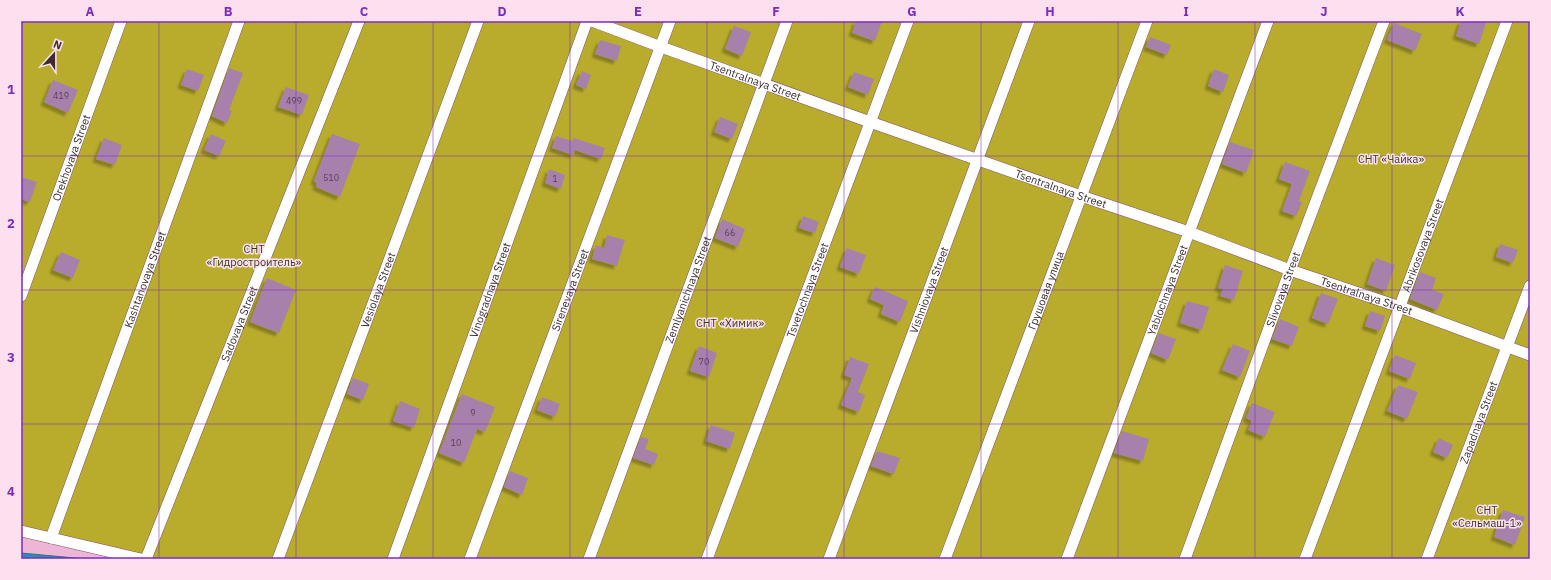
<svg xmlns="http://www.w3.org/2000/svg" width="1551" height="580" font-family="'IBM Plex Sans',sans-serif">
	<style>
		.green { fill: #b9ac2c }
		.water { fill: #298dad; stroke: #306f89 }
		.building { fill: #a781ab; filter: url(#shadow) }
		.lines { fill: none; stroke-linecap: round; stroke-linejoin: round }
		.minor-casing { stroke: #80516d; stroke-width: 12 }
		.minor { stroke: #fff; stroke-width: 11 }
		.grid { fill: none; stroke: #7b2cbf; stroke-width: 1; stroke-opacity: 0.55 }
		.labels { text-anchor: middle; stroke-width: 3; stroke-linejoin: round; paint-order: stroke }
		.number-label { font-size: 9px; fill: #594053 }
		.street-label { font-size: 11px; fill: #3f2a36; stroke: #fde0f0 }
		.park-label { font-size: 11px; fill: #38361d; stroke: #fde0f0 }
		.neatline { fill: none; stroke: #7b2cbf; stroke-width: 1.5 }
		.grid-label { font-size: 13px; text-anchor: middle; font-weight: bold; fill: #7b2cbf }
	</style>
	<defs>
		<filter id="shadow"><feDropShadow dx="-3.5" dy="3.5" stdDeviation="1" flood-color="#0004"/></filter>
	</defs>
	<rect width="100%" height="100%" fill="#edb6d6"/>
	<path class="green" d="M 21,21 L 1530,21 L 1530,559 L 141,559 L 21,531 Z"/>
	<path class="water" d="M 21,553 L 86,559 L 21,559 Z"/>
	<path class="building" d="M 856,21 L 882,21 L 875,41 L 852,33 Z
		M 1461,21 L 1481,21 L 1486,23 L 1479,44 L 1456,36 Z
		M 1394,23 L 1422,34 L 1415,51 L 1387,40 Z
		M 734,26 L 751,32 L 742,56 L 725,49 Z
		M 1150,37 L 1171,45 L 1167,55 L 1146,47 Z
		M 600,40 L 621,46 L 617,61 L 595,54 Z
		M 229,68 L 243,73 L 229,110 L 232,111 L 227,123 L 212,116 Z
		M 187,69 L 204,75 L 198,91 L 181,85 Z
		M 1214,69 L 1229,75 L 1223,92 L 1208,86 Z
		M 582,71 L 591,75 L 586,89 L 576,85 Z
		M 854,72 L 874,79 L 868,95 L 848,87 Z
		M 53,80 L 78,90 L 68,113 L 44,102 Z
		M 286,87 L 309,95 L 302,115 L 278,107 Z
		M 720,117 L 738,124 L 732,139 L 714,132 Z
		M 211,134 L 226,141 L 219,156 L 204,150 Z
		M 332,134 L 360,144 L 340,197 L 316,187 L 317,183 L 314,181 Z
		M 556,136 L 572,141 L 574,138 L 605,148 L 601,159 L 575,150 L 573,155 L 552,148 Z
		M 104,138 L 122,145 L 115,165 L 96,159 Z
		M 1230,142 L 1254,150 L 1246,173 L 1222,164 Z
		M 1285,162 L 1310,171 L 1299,201 L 1302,202 L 1296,216 L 1282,211 L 1292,184 L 1279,179 Z
		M 549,169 L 565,175 L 561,189 L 545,183 Z
		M 21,177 L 37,182 L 30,202 L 21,199 Z
		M 803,216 L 819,222 L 815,233 L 799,228 Z
		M 722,219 L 745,229 L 738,247 L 715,238 Z
		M 607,235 L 625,240 L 617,266 L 592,259 L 596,245 L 604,248 Z
		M 1500,244 L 1518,250 L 1513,263 L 1496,257 Z
		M 847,248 L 866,255 L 859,274 L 840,267 Z
		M 61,252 L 80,260 L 73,278 L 53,270 Z
		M 1376,258 L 1395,265 L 1386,291 L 1367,284 Z
		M 1225,265 L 1243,271 L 1234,300 L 1220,296 L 1223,289 L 1218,288 Z
		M 1420,272 L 1436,278 L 1432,290 L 1444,294 L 1437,310 L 1410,299 Z
		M 267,278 L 296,290 L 279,333 L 250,322 Z
		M 875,287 L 908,301 L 900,322 L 881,314 L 884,305 L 870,299 Z
		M 1321,293 L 1338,299 L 1328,324 L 1312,318 Z
		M 1187,301 L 1209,307 L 1202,330 L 1180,323 Z
		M 1370,311 L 1385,316 L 1380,331 L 1365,326 Z
		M 1280,319 L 1299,327 L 1292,346 L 1272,339 Z
		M 1159,333 L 1176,339 L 1168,360 L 1151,353 Z
		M 1233,344 L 1250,351 L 1240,377 L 1222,370 Z
		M 699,346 L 717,353 L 709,377 L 690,371 Z
		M 1395,355 L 1416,363 L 1410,379 L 1389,371 Z
		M 850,357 L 869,364 L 858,392 L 865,395 L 859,412 L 841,405 L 852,378 L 844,375 Z
		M 353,378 L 369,384 L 363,400 L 347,394 Z
		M 1398,385 L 1418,392 L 1407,419 L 1387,411 Z
		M 462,394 L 495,407 L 485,432 L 477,429 L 464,463 L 439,453 Z
		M 542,397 L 560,404 L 555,417 L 537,410 Z
		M 400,401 L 420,409 L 414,428 L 393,421 Z
		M 1252,403 L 1275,412 L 1265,437 L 1248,430 L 1252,421 L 1246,418 Z
		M 711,425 L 735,433 L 730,449 L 706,441 Z
		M 1122,431 L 1149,439 L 1143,461 L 1114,453 Z
		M 641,437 L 649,439 L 645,449 L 658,454 L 654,465 L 633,458 Z
		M 1439,438 L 1453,445 L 1447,458 L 1433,452 Z
		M 877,451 L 900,458 L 894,474 L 871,466 Z
		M 510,471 L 528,478 L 522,495 L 504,487 Z
		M 1503,510 L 1525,517 L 1515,545 L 1494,537 Z"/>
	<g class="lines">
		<defs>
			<g id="minor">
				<path id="s1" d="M 592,21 L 661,47 L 870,122 L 1081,196 L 1189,232 L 1290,270 L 1400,307 L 1530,355"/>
				<path id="s2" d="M 21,296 L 121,21"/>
				<path d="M 21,531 L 141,559"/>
				<path id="s3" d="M 51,538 L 239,21"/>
				<path id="s4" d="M 146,559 L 359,21"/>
				<path id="s5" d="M 278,559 L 478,21"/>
				<path id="s6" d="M 393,559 L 587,21"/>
				<path id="s7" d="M 470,559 L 670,21"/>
				<path id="s8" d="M 589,559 L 787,21"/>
				<path id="s9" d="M 707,559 L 908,21"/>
				<path id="s10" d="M 829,559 L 1029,21"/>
				<path id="s11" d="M 945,559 L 1147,21"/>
				<path id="s12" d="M 1067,559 L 1268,21"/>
				<path id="s13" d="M 1185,559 L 1290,270 L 1384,21"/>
				<path id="s14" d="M 1305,559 L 1507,21"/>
				<path id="s15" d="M 1427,559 L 1530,286"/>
			</g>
		</defs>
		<use href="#minor" class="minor-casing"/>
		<use href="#minor" class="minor"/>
	</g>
	<path class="grid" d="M 159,21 L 159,559M 296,21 L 296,559M 433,21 L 433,559M 570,21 L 570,559M 707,21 L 707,559M 844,21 L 844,559M 981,21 L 981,559M 1118,21 L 1118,559M 1255,21 L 1255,559M 1392,21 L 1392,559M 21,156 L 1530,156M 21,290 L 1530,290M 21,424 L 1530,424"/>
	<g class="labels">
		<g class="number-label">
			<text x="61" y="99">419</text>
			<text x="294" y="104">499</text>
			<text x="331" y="181">510</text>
			<text x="555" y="182">1</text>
			<text x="730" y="236">66</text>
			<text x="704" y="365">70</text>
			<text x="473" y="416">9</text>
			<text x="456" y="446">10</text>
		</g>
		<g class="street-label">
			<text dy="4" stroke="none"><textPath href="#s1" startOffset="174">Tsentralnaya Street</textPath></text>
			<text dy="4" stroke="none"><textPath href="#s2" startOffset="147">Orekhovaya Street</textPath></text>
			<text dy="4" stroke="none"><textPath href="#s1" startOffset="498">Tsentralnaya Street</textPath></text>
			<text dy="4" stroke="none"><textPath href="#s14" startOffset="335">Abrikosovaya Street</textPath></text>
			<text dy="4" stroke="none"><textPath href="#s3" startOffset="275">Kashtanovaya Street</textPath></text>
			<text dy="4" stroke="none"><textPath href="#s13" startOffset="287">Slivovaya Street</textPath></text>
			<text dy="4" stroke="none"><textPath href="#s5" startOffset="287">Vesiolaya Street</textPath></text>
			<text dy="4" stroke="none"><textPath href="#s6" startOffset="286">Vinogradnaya Street</textPath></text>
			<text dy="4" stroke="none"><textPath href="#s7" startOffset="287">Sirenevaya Street</textPath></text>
			<text dy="4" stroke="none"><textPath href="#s8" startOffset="287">Zemlyanichnaya Street</textPath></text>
			<text dy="4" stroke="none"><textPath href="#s9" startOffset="287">Tsvetochnaya Street</textPath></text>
			<text dy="4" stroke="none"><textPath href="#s10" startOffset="287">Vishniovaya Street</textPath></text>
			<text dy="4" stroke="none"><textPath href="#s11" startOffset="287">Грушовая улица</textPath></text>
			<text dy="4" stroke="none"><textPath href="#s12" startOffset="287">Yablochnaya Street</textPath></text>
			<text dy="4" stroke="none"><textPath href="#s1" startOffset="822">Tsentralnaya Street</textPath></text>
			<text dy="4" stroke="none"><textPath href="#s4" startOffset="253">Sadovaya Street</textPath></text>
			<text dy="4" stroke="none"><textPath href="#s15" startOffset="146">Zapadnaya Street</textPath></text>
		</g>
		<g class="park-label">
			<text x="1391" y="163">СНТ «Чайка»</text>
			<text x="254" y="253">СНТ<tspan x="254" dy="13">«Гидростроитель»</tspan></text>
			<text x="730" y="327">СНТ «Химик»</text>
			<text x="1487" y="514">СНТ<tspan x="1487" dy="13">«Сельмаш-1»</tspan></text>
		</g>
	</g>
	<rect width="1551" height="580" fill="none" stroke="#fde0f0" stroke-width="44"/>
	<g transform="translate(54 54) rotate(21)" stroke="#fde0f0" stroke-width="3" paint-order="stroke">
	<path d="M0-3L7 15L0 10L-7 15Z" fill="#3f2a36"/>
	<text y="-6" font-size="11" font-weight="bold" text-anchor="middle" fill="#3f2a36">N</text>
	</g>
	<rect x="22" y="22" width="1507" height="536" class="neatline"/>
	<g class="grid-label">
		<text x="90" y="16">A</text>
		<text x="228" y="16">B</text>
		<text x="364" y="16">C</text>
		<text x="502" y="16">D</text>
		<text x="638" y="16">E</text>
		<text x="776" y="16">F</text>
		<text x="912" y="16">G</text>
		<text x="1050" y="16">H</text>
		<text x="1186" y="16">I</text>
		<text x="1324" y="16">J</text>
		<text x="1460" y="16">K</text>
		<text x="11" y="94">1</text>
		<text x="11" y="228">2</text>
		<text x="11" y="362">3</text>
		<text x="11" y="496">4</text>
	</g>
</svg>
